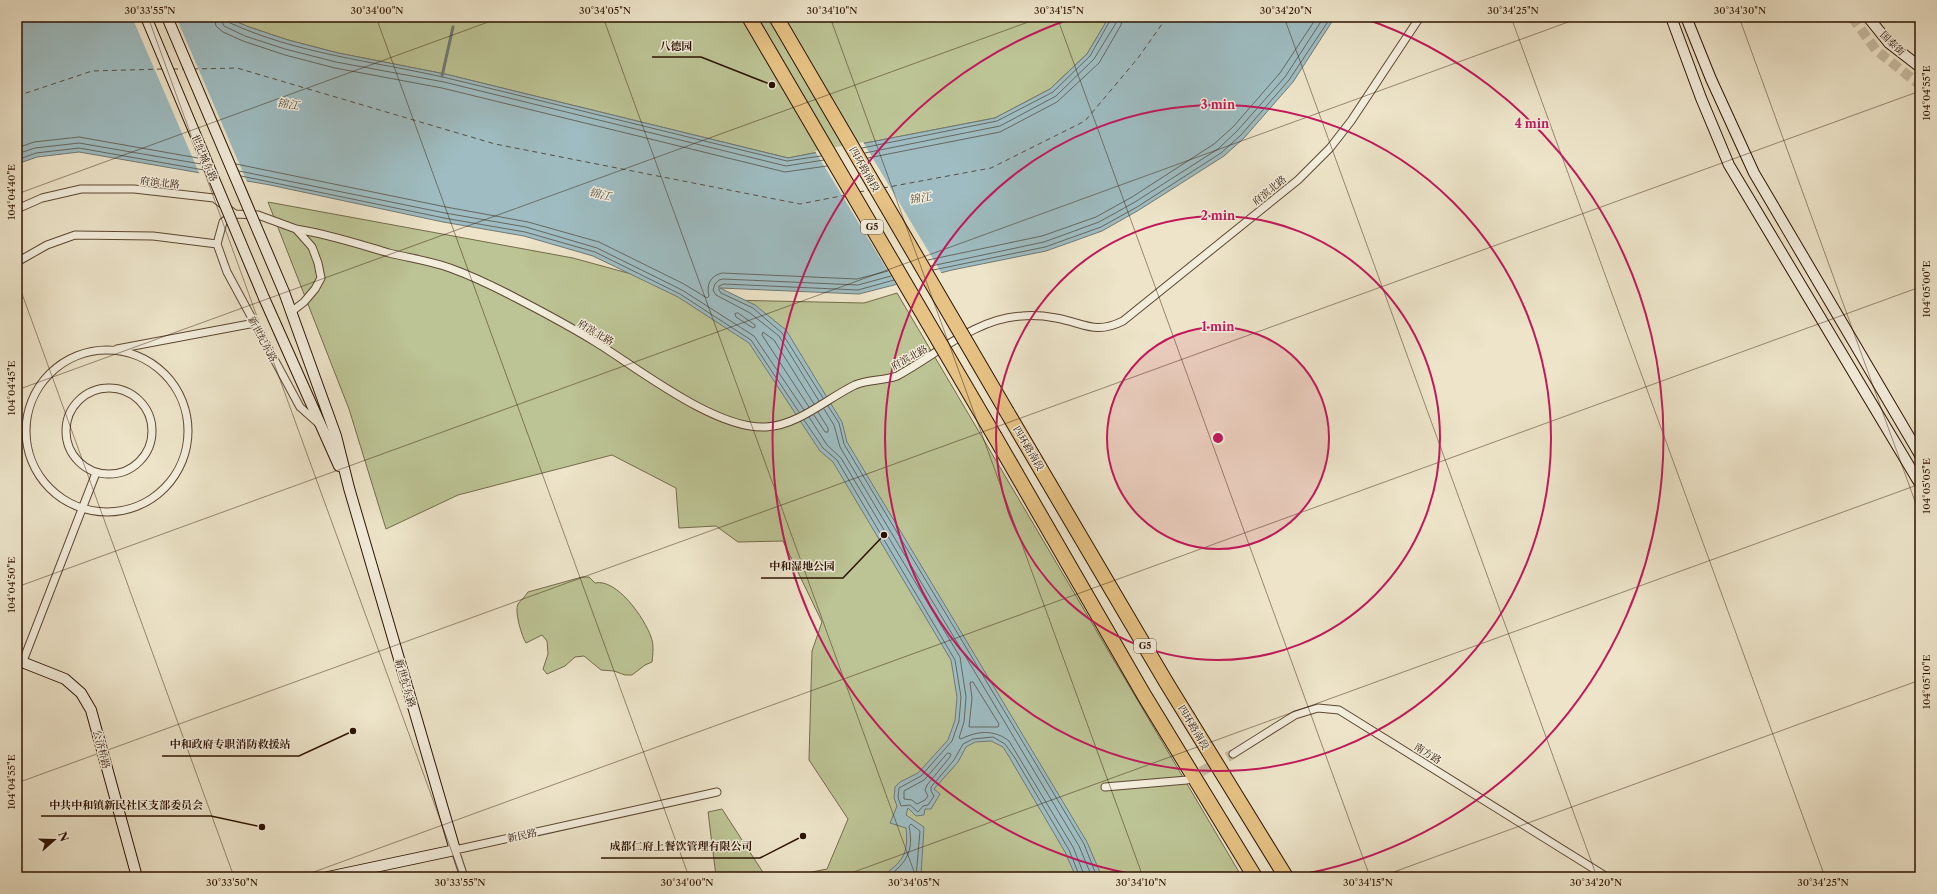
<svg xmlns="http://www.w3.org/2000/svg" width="1937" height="894" font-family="'Libre Caslon Text','Noto Serif SC',serif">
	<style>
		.green { fill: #bcc394; stroke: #746b4a }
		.water { fill: #9ebcc1; stroke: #707874 }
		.pier { fill: #ede4c9 }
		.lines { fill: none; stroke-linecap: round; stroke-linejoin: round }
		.shore { stroke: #656860; stroke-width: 1 }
		.stream { stroke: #707874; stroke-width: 3 }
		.ferry { stroke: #544e44; stroke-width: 1; stroke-dasharray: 5 4; stroke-linecap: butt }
		.secondary-tunnel { stroke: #c6baa1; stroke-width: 10; stroke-dasharray: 10 5; stroke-linecap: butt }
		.street-casing { stroke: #5c4732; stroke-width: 9 }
		.secondary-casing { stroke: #2c1300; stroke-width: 12 }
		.highway-casing { stroke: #2c1300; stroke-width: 16 }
		.street { stroke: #f3eddc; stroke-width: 7 }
		.secondary { stroke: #f3eddc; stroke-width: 10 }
		.highway { stroke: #e6c284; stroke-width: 14 }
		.secondary-bridge-casing { stroke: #2c1300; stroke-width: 12; stroke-linecap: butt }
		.highway-bridge-casing { stroke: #2c1300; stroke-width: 16; stroke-linecap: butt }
		.secondary-bridge { stroke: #f3eddc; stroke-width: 10 }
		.highway-bridge { stroke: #e6c284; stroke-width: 14 }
		.ticks { fill: none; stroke: #2c1300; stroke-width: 1; stroke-opacity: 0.45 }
		.ring { fill: none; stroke: #c2185b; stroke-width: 2 }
		.labels { text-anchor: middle; stroke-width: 3; stroke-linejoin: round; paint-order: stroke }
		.shield { fill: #f3eddc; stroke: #685442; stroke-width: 1 }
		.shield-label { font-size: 9px; font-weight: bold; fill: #2c1300 }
		.street-label { font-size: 10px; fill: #2c1300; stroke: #f3eddc }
		.water-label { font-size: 11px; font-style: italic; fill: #544e44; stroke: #f3eddc }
		.centre { fill: #c2185b; stroke: #f3eddc; stroke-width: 2 }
		.ring-label { font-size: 12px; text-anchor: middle; font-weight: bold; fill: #c2185b; stroke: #f3eddc; stroke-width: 3; stroke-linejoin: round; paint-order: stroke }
		.leader { fill: none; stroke: #2c1300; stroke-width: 1.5 }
		.callout-dot { fill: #2c1300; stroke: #f3eddc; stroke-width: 1.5 }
		.callout-label { font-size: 11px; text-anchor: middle; font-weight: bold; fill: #2c1300; stroke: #f3eddc; stroke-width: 3; stroke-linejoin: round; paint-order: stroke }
		.neatline { fill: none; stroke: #2c1300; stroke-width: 1.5 }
		.ticks-label { font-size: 10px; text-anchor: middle; fill: #2c1300 }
	</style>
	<rect width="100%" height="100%" fill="#ede4c9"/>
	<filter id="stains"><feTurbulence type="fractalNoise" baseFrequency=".005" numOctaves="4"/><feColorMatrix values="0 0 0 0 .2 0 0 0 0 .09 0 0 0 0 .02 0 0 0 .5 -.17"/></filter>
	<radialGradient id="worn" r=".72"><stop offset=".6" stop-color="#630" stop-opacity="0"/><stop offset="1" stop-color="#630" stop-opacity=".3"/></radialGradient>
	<path class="green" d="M 225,17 L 1109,17 L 1087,54 L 1050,89 L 995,118 L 788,158 L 445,74 L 338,53 L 288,40 L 249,27 Z
		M 268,202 L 573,258 L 726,300 L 864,303 L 897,293 L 1242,877 L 786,877 L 827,869 L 848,819 L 809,760 L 812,651 L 822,622 L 783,541 L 738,542 L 716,526 L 679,528 L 676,488 L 612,455 L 458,495 L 386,529 L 349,409 Z
		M 582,577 L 589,577 L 595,583 C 617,578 645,619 651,637 C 654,644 653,654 652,662 L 645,665 L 632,675 L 625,675 L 614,671 L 601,670 L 584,656 L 575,657 L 565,666 L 547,674 L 543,669 L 548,654 L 547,641 L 542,635 L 526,643 C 522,637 514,611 518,604 C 521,600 525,597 528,592 Z
		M 722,809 L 766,877 L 712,877 L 716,876 L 708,812 Z"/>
	<path class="water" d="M 17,17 L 225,17 L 249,27 L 288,40 L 338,53 L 445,74 L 788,158 L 995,118 L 1050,89 L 1087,54 L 1109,17 L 1335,17 L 1293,82 L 1244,138 L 1224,156 L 1139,210 L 1102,231 L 1046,251 L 952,270 L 859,294 L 720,288 L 755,305 L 786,330 L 842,422 L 847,442 L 1087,842 L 1102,877 L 1076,877 L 1065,852 L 1011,760 L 1003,747 L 991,741 L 975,742 L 966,747 L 958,762 L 934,789 L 940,794 L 931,809 L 925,809 L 924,815 L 916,816 L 908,808 L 906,815 L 924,827 L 921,875 L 917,877 L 881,877 C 902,862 909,855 906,828 L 890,823 L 897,806 L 894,798 L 895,787 L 900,782 L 918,773 L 948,740 L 955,720 L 957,697 L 951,660 L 833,462 L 820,451 L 749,343 L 678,297 L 593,256 L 524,236 L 443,222 L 270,185 L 79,152 L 37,157 L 17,164 Z"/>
	<path class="pier" d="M 132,17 L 176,17 L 248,184 L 200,175 Z
		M 863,142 L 942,274 L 897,286 L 815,151 Z"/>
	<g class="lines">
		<path class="shore" d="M 214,17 L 216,26 L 223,32 L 243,41 L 285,55 L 335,68 L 442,88 L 785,172 L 827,166
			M 220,17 L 224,26 L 245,36 L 285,49 L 336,62 L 444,82 L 786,166 L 824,160
			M 225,17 L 228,22 C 297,54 373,61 447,78 C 560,105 674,134 787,161 L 821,156
			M 17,148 L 34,142 L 79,137 L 198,158
			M 862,148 L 997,121 L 1053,92 L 1090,56 L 1112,17
			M 865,153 L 1000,126 L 1056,96 L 1094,59 L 1116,23 L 1117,17
			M 17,154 L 35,148 L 79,143 L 201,164
			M 868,158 L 1000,132 L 1057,102 L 1099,63 L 1121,25 L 1123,17
			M 17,160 L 36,153 L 79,148 L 204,170
			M 236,164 L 446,207 L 528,222 L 599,242 L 684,284 L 707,298 L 709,296 C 706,285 710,276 722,273 L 857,279 L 888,271
			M 239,171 L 445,213 L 526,227 L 597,248 L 682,290 L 754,336 L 804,410
			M 241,176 L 444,218 L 525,232 L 595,252 L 680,294 L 751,340 L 799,412
			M 928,260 L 1042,236 L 1096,217 L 1132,197 L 1214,144 L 1233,127 L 1280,73 L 1317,17
			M 931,266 L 1044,242 L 1099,222 L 1135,202 L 1218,149 L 1237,131 L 1285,77 L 1324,17
			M 933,270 L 1045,247 L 1101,227 L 1137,207 L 1221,153 L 1241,135 L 1289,80 L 1331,17
			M 738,313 L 755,325 L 755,327 L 753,328 L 736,317 L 735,314 Z
			M 823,398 L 782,333 L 753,308 L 721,293 L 719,290 L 719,286 L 724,284 L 858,290 L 894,280
			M 819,401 L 779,336 L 750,313 L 716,295 L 713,290 L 715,284 L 719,280 L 723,279 L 858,285 L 891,276
			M 828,406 L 839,423 L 844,444 L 1084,844 L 1097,877
			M 809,407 L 762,335 L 763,332 L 774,340 L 814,404
			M 824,409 L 834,425 L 840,447 L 1079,846 L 1092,877
			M 814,415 L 825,432 L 828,432 L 828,428 L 818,412
			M 809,417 L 827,445 L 841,458 L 960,657 L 966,697 L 964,722 L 959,738 L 961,739 C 977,731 994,729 1009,741 L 1073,847 L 1085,877
			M 804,420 L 823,448 L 837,460 L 955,660 L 961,697 L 959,721 L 952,741 L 921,776 L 899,788 L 898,797 L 901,806 L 910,805 L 918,812 L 923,806 L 928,805 L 934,796 L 931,791 L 931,787 L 954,760 L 963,744 L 973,739 L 993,737 L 1005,744 L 1015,758 L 1069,850 L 1080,877
			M 973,682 L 999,724 L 998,727 L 969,727 L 972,698 L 970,683 Z
			M 948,753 L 951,754 L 950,757 L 927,785 L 925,790 L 928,796 L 925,800 L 917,804 L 912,800 L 904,799 L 904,791 L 924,780 Z
			M 888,877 C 907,862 914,851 909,826 L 911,824 L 920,831 L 916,877"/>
		<path class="stream" d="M 442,76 L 453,27"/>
		<path class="ferry" d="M 173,69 L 184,69
			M 193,69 L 237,68 L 495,144 L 800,204 L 846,195
			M 17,96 L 92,71 L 162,69
			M 883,188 L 991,168 L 1085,121 L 1138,58 L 1167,17
			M 859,192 L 870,190"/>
		<path class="secondary-tunnel" d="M 1852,17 L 1876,50 L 1920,85
			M 1188,779 L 1233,754"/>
		<defs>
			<path id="street" d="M 17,209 L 42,198 L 81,189 L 134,189 L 214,198 L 235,214 L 258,215 L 296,229 L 312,247 L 318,263 L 321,278 L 315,289 L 304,302 L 291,312
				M 296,229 C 328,234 358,244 389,253 C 409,258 430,261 450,268 C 472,276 495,287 516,298 C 543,312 571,327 597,343 C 639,369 716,430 766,427 C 799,425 826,399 855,385 C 869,379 883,381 897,376 C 936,355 976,318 1022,316 C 1033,315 1045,316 1056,318 C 1084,323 1095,335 1123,321 L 1298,180 L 1330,148 L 1351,121 L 1420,17
				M 217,244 L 227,272 L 300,407 L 319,424
				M 217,244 L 223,222 L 234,214
				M 17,262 L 47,245 L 75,235 L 153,236 L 217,244
				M 117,349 L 255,323
				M26 431a81 81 0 1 1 162 0a81 81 0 1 1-162 0Z
				M66 431a43 43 0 1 1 86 0a43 43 0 1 1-86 0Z
				M 23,661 L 96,473
				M 1233,754 L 1295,715 L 1318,708 L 1339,710 L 1607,877
				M 1105,787 L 1187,780
				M 464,877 L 455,850 L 717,792"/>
			<path id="secondary" d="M 1671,17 L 1701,98 L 1729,165 L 1920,484
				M 1686,17 L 1711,79 L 1754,173 L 1920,455
				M 1868,17 L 1889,43 L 1920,67
				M 284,292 L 336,436 L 349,488 L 455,850 L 328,877
				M 264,298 L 339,466
				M 17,660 L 65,679 L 81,693 L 91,710 L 137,877"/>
			<path id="highway" d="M 1007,412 L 1166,682 L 1286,877
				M 995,437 L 1144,695 L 1255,877"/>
		</defs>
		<use href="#street" class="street-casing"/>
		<use href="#secondary" class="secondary-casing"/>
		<use href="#highway" class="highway-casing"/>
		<use href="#street" class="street"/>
		<use href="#secondary" class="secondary"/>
		<use href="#highway" class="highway"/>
		<defs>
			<path id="secondary-bridge" d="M 146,17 L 264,298
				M 167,17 L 284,292"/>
			<path id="highway-bridge" d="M 749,17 L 995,437
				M 776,17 L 1007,412"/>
		</defs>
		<use href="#secondary-bridge" class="secondary-bridge-casing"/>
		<use href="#highway-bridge" class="highway-bridge-casing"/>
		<use href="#secondary-bridge" class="secondary-bridge"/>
		<use href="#highway-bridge" class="highway-bridge"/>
	</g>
	<path class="ticks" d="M 148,17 L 461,877M 376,17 L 689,877M 603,17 L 916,877M 830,17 L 1143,877M 1057,17 L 1370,877M 1284,17 L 1597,877M 1511,17 L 1825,877M 1739,17 L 1920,515M 17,194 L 502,17M 17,280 L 234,877M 17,390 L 1042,17M 17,587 L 1582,17M 17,783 L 1920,91M 300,877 L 1920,287M 840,877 L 1920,484M 1380,877 L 1920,680"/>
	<circle cx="1218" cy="438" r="111" fill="#c2185b" fill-opacity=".12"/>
	<g class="ring">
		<circle cx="1218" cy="438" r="111"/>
		<circle cx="1218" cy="438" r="222"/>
		<circle cx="1218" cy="438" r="333"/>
		<path d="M1149 877A444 444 0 0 1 1073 18M1363 18A444 444 0 0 1 1287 877"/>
	</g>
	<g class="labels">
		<g class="shield">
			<rect x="861" y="220" width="22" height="14" rx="3"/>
			<rect x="1134" y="639" width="22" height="14" rx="3"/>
		</g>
		<g class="shield-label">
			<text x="872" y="230">G5</text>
			<text x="1145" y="649">G5</text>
		</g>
		<g class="street-label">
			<text transform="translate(1893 43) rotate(44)" y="4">国泰街</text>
			<text transform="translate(205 158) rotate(67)" y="4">世纪城东路</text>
			<text transform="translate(865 169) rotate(60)" y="4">四环路南段</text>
			<text transform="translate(160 182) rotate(6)" y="4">府滨北路</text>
			<text transform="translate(1269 190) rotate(-39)" y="4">府滨北路</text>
			<text transform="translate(596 332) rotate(31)" y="4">府滨北路</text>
			<text transform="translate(263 339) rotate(62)" y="4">新世纪东路</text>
			<text transform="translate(909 357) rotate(-29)" y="4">府滨北路</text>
			<text transform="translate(1029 448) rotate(59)" y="4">四环路南段</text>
			<text transform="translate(406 683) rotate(74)" y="4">新世纪东路</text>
			<text transform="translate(1194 727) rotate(59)" y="4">四环路南段</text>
			<text transform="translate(102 749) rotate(75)" y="4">公济桥路</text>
			<text transform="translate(1428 753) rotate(32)" y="4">南方路</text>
			<text transform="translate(522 835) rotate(-12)" y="4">新民路</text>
		</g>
		<g class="water-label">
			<text transform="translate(288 104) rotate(8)" y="4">锦江</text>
			<text transform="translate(600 194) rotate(13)" y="4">锦江</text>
			<text transform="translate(920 198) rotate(-10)" y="4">锦江</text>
		</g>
	</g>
	<circle cx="1218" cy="438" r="6" class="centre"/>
	<g class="ring-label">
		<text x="1218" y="109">3 min</text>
		<text x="1532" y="128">4 min</text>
		<text x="1218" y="220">2 min</text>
		<text x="1218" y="331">1 min</text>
	</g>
	<path class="leader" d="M772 85L701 57H652M884 535L843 578H761M353 731L299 756H162M262 827L211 816H41M803 836L760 858H601"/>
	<g class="callout-dot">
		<circle cx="772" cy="85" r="4"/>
		<circle cx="884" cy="535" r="4"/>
		<circle cx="353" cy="731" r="4"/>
		<circle cx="262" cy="827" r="4"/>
		<circle cx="803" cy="836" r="4"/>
	</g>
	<g class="callout-label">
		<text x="676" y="50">八德园</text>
		<text x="802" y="570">中和湿地公园</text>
		<text x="230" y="748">中和政府专职消防救援站</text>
		<text x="126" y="809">中共中和镇新民社区支部委员会</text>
		<text x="681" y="850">成都仁府上餐饮管理有限公司</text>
	</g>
	<rect width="1937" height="894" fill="none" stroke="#ede4c9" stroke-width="44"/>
	<g transform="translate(54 840) rotate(70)" stroke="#f3eddc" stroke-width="3" paint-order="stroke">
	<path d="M0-3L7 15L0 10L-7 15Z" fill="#2c1300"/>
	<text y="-6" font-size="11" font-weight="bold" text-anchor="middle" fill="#2c1300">N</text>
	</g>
	<rect x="22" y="22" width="1893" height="850" class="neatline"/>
	<g class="ticks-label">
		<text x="150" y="14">30°33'55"N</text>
		<text x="377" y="14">30°34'00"N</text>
		<text x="605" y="14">30°34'05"N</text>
		<text x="832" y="14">30°34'10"N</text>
		<text x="1059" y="14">30°34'15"N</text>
		<text x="1286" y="14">30°34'20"N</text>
		<text x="1513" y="14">30°34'25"N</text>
		<text x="1740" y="14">30°34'30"N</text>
		<text transform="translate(1926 93) rotate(-90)" y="4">104°04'55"E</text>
		<text transform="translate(11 192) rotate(-90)" y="4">104°04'40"E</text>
		<text transform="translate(1926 289) rotate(-90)" y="4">104°05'00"E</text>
		<text transform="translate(11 388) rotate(-90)" y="4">104°04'45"E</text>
		<text transform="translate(1926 486) rotate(-90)" y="4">104°05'05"E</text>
		<text transform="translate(11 585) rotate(-90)" y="4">104°04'50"E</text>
		<text transform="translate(1926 682) rotate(-90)" y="4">104°05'10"E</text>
		<text transform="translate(11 782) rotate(-90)" y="4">104°04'55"E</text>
		<text x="232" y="886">30°33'50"N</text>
		<text x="460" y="886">30°33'55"N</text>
		<text x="687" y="886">30°34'00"N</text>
		<text x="914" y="886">30°34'05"N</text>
		<text x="1141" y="886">30°34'10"N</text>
		<text x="1368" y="886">30°34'15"N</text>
		<text x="1596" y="886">30°34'20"N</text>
		<text x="1823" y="886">30°34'25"N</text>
	</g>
	<rect width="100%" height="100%" filter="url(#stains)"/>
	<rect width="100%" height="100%" fill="url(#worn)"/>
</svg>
